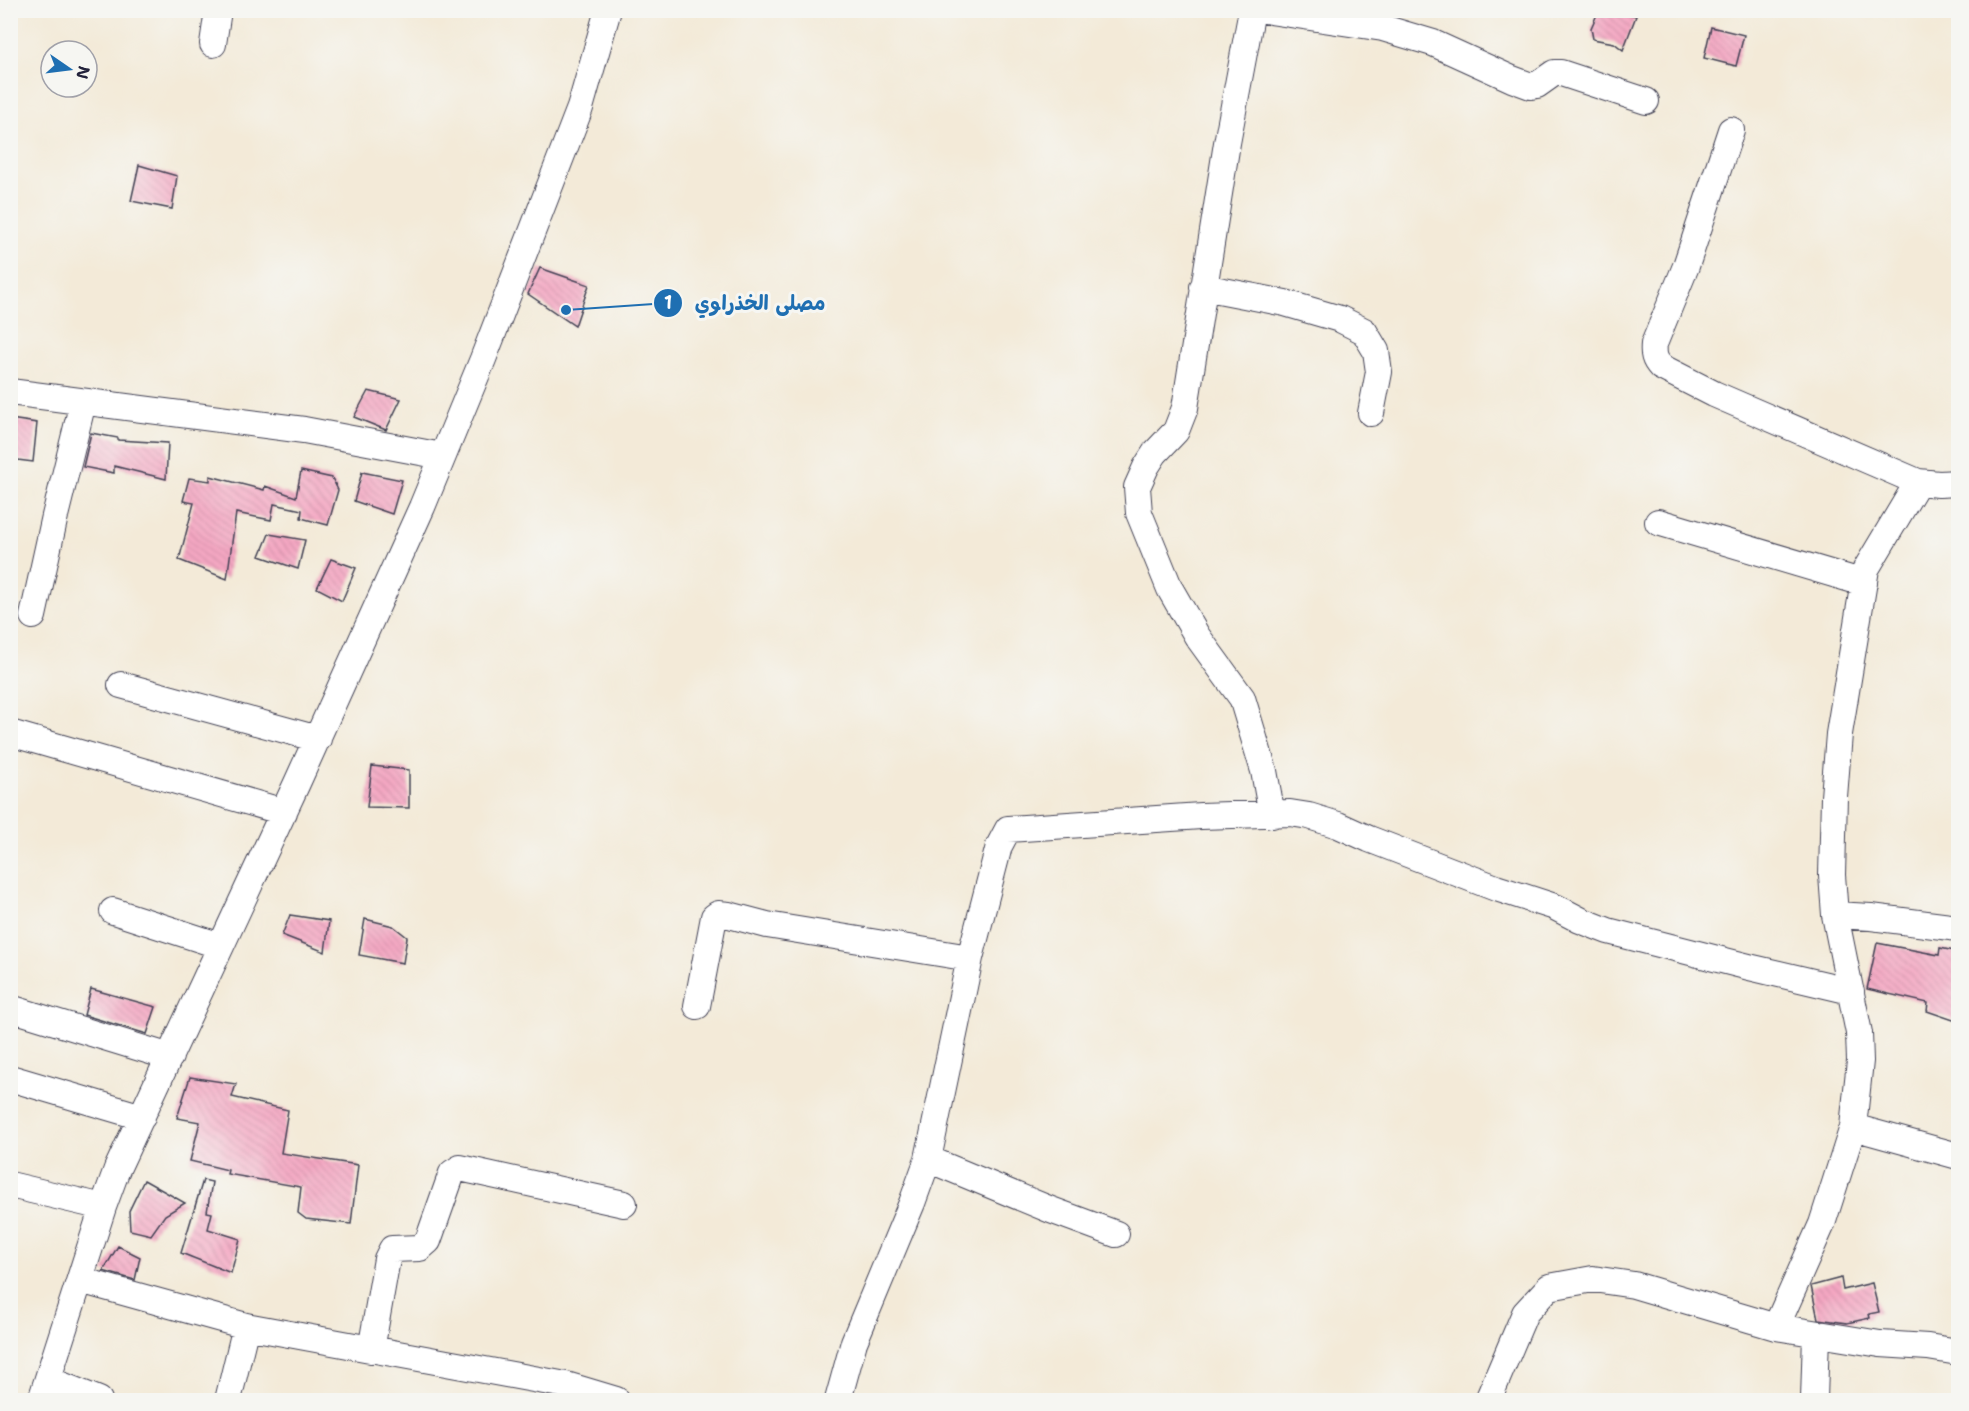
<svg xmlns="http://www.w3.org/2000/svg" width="1969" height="1411" font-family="'Shantell Sans','Playpen Sans Arabic',sans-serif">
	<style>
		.building { fill: url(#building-back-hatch) }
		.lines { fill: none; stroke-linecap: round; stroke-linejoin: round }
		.minor-casing { stroke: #414053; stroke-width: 28 }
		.minor { stroke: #fff; stroke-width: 26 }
		.leader { fill: none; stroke: #1f6fb2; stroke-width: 2 }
		.callout-dot { fill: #1f6fb2; stroke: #f6f6f2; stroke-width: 2 }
		.mark-label { font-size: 18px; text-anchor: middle; font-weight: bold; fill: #fff }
		.callout-label { font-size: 20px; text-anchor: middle; font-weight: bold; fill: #1f6fb2; stroke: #f6f6f2; stroke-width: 6; stroke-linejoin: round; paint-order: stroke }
	</style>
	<defs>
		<pattern id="building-back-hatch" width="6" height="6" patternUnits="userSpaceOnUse" patternTransform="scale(1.5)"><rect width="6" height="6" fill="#f4a7c2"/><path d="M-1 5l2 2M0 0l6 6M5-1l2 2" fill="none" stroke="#d18fa8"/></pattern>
	</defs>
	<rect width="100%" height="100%" fill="#f6f6f2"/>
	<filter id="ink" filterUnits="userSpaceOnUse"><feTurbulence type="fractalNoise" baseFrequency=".0167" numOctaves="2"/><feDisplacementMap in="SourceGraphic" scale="12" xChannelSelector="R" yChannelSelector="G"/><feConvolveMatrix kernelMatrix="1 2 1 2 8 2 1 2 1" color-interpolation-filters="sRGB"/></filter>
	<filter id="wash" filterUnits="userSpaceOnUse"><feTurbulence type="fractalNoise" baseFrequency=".008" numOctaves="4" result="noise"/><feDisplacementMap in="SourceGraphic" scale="24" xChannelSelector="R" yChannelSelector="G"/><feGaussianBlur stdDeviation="1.35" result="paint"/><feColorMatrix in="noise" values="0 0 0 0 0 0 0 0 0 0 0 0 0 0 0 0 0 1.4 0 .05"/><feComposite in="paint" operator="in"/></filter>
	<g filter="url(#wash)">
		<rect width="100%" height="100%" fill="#f3ead8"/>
		<g id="blocks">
			<path class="building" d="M 1599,10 L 1613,12 L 1621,11 L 1636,16 L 1623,50 L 1614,43 L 1593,39 L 1591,28 Z
				M 1711,27 L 1744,35 L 1736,66 L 1704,58 Z
				M 139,165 L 177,176 L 172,209 L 131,201 Z
				M 540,268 L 589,285 L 575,326 L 528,294 Z
				M 368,391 L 401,399 L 386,430 L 354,417 Z
				M 10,419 L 37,423 L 33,462 L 10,459 Z
				M 91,433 L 118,438 L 118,440 L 168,443 L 166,479 L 114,466 L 114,473 L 83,467 Z
				M 301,471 L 332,478 L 338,490 L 328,525 L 301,518 L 302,510 L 274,504 L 271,520 L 236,513 L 227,579 L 179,560 L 194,503 L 183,501 L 189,478 L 210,481 L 210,476 L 264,490 L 265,486 L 296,497 Z
				M 362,472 L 402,480 L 392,514 L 354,501 Z
				M 269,534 L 305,540 L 298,569 L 260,556 Z
				M 331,559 L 356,568 L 342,601 L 317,588 Z
				M 372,766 L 409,770 L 409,808 L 367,807 Z
				M 290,915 L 329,921 L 325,952 L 282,935 Z
				M 365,919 L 393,926 L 407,937 L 403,963 L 359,955 Z
				M 1877,943 L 1939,955 L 1940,948 L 1959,952 L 1959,1022 L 1927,1011 L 1928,1003 L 1867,989 Z
				M 91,989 L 156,1007 L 147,1034 L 84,1015 Z
				M 190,1077 L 236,1084 L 232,1097 L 288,1110 L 281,1153 L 358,1165 L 351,1224 L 306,1219 L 298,1213 L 301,1187 L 227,1174 L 228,1170 L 190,1161 L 200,1122 L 177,1118 Z
				M 144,1180 L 185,1203 L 165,1215 L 151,1235 L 130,1230 L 129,1211 Z
				M 203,1180 L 212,1182 L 207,1212 L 212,1213 L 208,1229 L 240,1239 L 231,1273 L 181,1253 Z
				M 118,1246 L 140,1257 L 135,1280 L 103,1271 Z
				M 1841,1278 L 1843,1290 L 1872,1283 L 1879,1312 L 1869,1314 L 1870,1318 L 1847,1323 L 1818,1319 L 1811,1286 Z"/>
		</g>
	</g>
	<g filter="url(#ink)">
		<use href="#blocks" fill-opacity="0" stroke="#414053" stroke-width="1.5"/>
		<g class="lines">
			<defs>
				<path id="minor" d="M 1252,10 L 1227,143 L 1185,408 L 1176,431 L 1155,453 L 1146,467 L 1137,487 L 1139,513 L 1170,589 L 1197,636 L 1242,698 L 1264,771 L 1272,815
					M 1264,10 L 1383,28 L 1433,43 L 1512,79 L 1531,86 L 1537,85 L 1554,73 L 1561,73 L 1646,101
					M 213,44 L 218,10
					M 1731,130 L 1686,266 L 1654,344 C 1653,354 1654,360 1661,367 L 1714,394 L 1918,482 L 1866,569 L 1839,734 L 1834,797 L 1832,875 L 1835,915 L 1859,1033 L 1860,1061 L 1853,1127 L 1822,1224 L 1776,1327
					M 1203,287 L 1285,303 L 1340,319 L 1364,331 L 1376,351 L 1379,372 L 1371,413
					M 10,392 L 304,430 L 442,456
					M 1918,482 L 1939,484 L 1958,483
					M 1658,522 L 1864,583
					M 33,616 L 55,516 L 83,402
					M 121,685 L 318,739
					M 10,733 L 284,812
					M 113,911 L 221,946
					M 1835,915 L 1871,917 L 1958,928
					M 697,1006 L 714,917 L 718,914 L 729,915 L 767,925 L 970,958
					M 10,1008 L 170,1057
					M 10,1078 L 142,1117
					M 1853,1127 L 1958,1156
					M 928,1159 L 1051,1210 L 1116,1234
					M 10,1185 L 103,1207
					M 80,1280 L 246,1326 L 566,1385 L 616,1400
					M 371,1350 L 387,1259 L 392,1249 L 420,1248 L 428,1241 L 452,1173 L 460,1168 L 624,1204
					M 49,1380 L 99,1400
					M 41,1400 L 103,1207 L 117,1169 L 297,783 L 422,507 L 483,359 L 580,108 L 608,10
					M 228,1400 L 246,1326
					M 838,1400 L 854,1342 L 912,1203 L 928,1159 L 970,958 L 999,846 L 1008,829 L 1201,816 L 1290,813 L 1309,816 L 1338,825 L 1369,839 L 1496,888 L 1555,907 L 1580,920 L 1608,931 L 1749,967 L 1851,991
					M 1488,1400 L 1525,1313 L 1549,1287 L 1593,1279 L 1634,1285 L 1776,1327 L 1880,1344 L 1928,1347 L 1958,1352
					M 1814,1400 L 1816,1334"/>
			</defs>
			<use href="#minor" class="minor-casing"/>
			<use href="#minor" class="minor"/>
		</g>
	</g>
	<path class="leader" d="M566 310L668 303"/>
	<g class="callout-dot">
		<circle cx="566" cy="310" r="6"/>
		<circle cx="668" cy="303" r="15"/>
	</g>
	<g class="mark-label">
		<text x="668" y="309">1</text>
	</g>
	<g class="callout-label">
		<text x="760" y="310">مصلى الخذراوي</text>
	</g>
	<rect width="1969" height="1411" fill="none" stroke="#f6f6f2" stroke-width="36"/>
	<g transform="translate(69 69) rotate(104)"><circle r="28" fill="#f6f6f2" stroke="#a1a1a9" stroke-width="1.5"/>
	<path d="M0-4.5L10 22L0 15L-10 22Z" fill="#1f6fb2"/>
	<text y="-9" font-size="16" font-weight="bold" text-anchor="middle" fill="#22223b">N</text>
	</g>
</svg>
